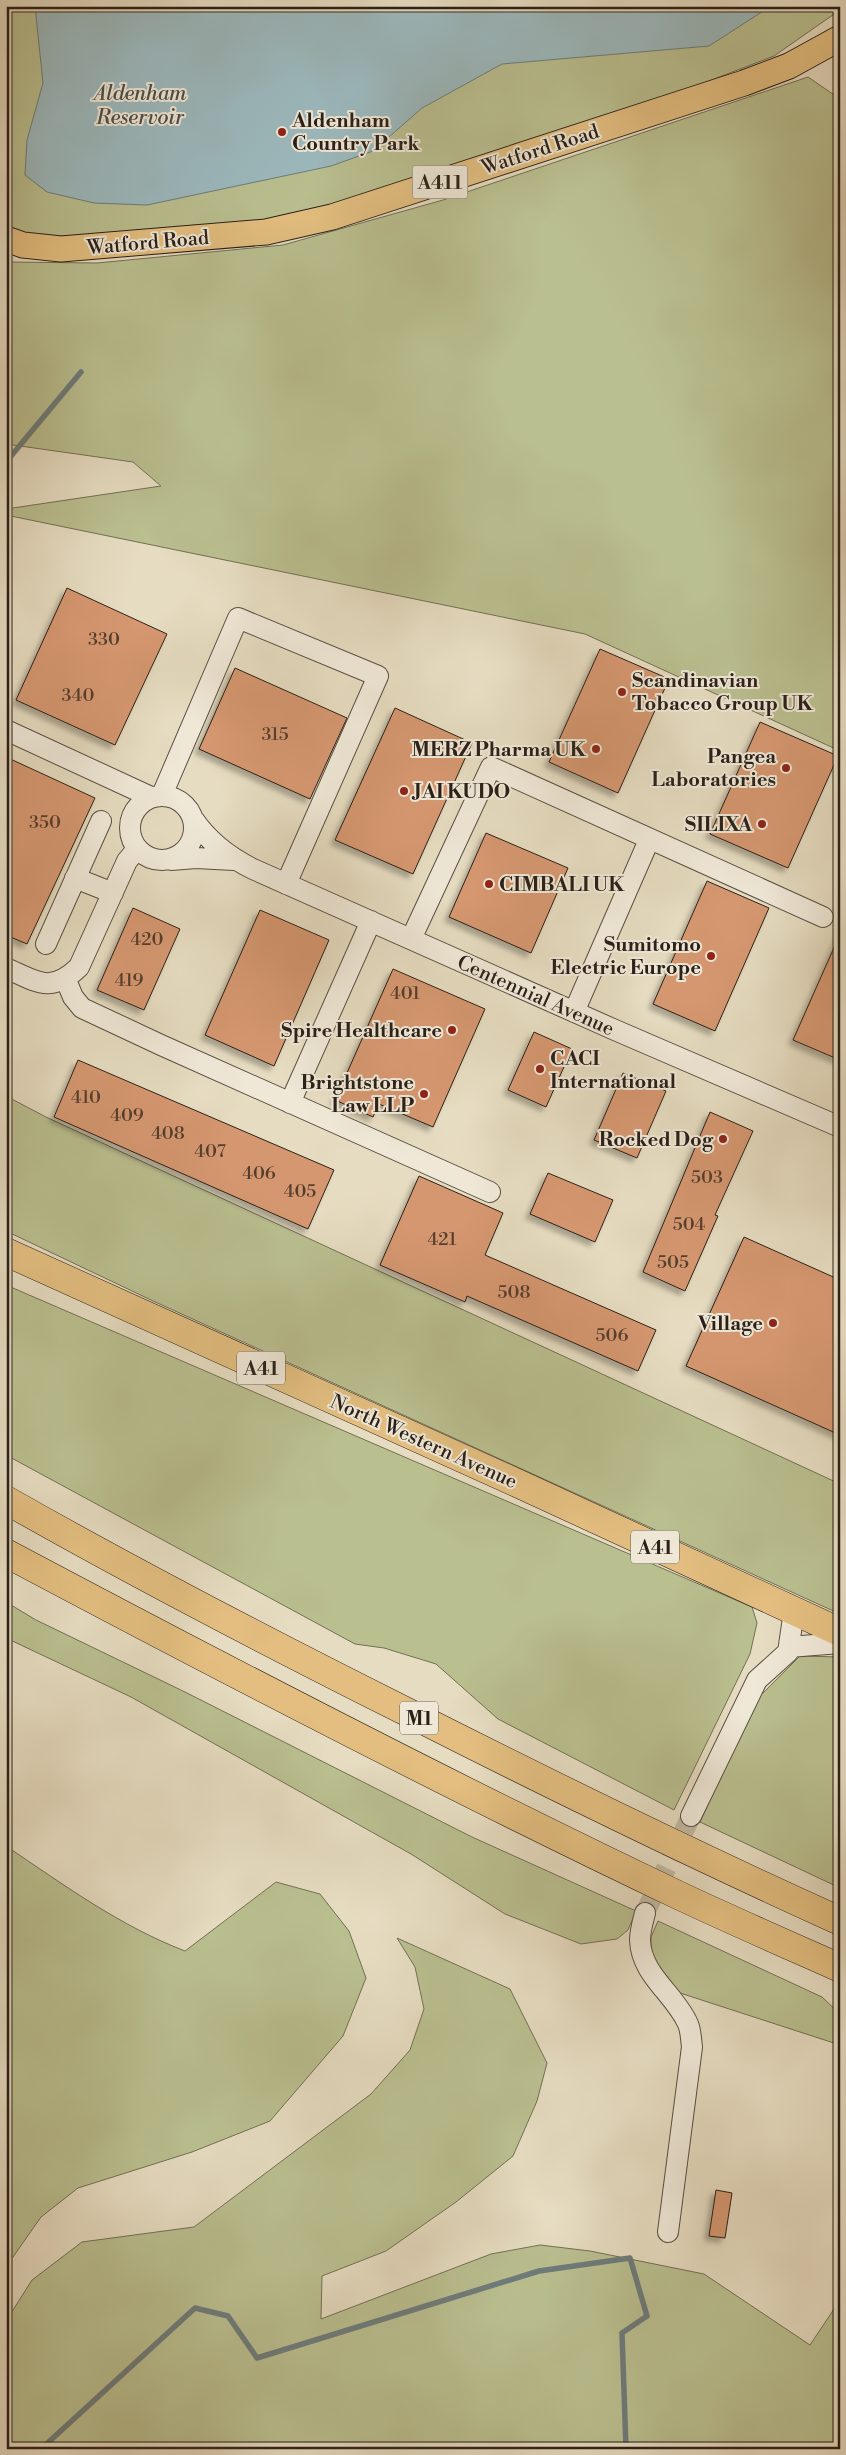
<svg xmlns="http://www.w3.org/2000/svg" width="846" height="2455" font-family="'Libre Bodoni',serif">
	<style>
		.green { fill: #babf90; stroke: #727054 }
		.water { fill: #9cb9be; stroke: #6e7c7c }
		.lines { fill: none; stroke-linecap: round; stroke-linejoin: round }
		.stream { stroke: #6e7c7c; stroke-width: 5.5 }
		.building { fill: #d5976f; stroke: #2a2019; filter: url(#shadow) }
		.minor-tunnel { stroke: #c0b69f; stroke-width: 20; stroke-dasharray: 20 10; stroke-linecap: butt }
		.minor-casing { stroke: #594f43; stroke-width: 22 }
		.major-casing { stroke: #2a2019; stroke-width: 27 }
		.highway-casing { stroke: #2a2019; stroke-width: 29 }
		.minor { stroke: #efe8d7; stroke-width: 20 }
		.major { stroke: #e3be80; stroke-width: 25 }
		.highway { stroke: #e3be80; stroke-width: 28 }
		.poi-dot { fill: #8f2418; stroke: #efe8d7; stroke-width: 2 }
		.labels { text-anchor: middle; stroke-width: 4; stroke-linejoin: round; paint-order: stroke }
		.number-label { font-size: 18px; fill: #553e2e }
		.shield { fill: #efe8d7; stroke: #655c52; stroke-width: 1 }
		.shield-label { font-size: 19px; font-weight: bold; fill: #2a2019 }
		.poi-label { font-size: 20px; font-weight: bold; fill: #2a2019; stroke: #efe8d7; text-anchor: end }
		.street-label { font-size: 20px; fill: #2a2019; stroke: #efe8d7 }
		.water-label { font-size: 21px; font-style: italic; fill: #4c4e4b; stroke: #efe8d7 }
	</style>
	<defs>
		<filter id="shadow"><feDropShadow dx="-4.5" dy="4.5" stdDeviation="2.5" flood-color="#0004"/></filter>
	</defs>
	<rect width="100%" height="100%" fill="#e6dcc1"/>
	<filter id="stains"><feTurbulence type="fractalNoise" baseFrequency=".004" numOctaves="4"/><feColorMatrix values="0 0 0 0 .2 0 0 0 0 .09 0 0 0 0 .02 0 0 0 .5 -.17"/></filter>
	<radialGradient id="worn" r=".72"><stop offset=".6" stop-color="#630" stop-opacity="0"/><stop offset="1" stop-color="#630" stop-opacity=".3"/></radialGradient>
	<path class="green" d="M 6,6 L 840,6 L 840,10 L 774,56 L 688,89 L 385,192 L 267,223 L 35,239 L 6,228 Z
		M 808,77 L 840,99 L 840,751 L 585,634 L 6,515 L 6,509 L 161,486 L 133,462 L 6,444 L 6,262 L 97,263 L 283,245 L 443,200 Z
		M 6,1096 L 46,1117 L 840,1484 L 840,1614 L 151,1300 L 6,1231 Z
		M 6,1285 L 752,1607 L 757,1623 L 750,1654 L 674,1810 L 498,1719 L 436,1664 L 384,1648 L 355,1644 L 6,1455 Z
		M 6,1602 L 36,1620 L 185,1692 L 472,1837 L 636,1911 L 628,1930 L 617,1939 L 581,1944 L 505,1914 L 411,1854 L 131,1697 L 6,1638 Z
		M 800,1656 L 840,1657 L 840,1888 L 700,1822 L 756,1700 Z
		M 6,1846 C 64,1885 120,1926 185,1951 L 276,1882 L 320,1894 L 349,1931 L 366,1978 L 343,2036 L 270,2121 L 192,2152 L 78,2188 L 41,2217 L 6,2267 Z
		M 658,1921 L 822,1997 L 840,2014 L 840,2045 L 680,1993 L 651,1956 L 651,1937 Z
		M 397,1938 L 510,1989 L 547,2063 L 537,2101 L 513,2156 L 456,2202 L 386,2251 L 322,2276 L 321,2319 L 491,2254 L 540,2245 L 590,2251 L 704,2274 L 810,2345 L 840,2300 L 840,2449 L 6,2449 L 6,2321 L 32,2280 L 82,2242 L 194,2227 L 371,2094 L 410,2050 L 424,2009 L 415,1967 Z"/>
	<path class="water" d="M 35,6 L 771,6 L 709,46 L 502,64 L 422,108 L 373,151 L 331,166 L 147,205 L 94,203 L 47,192 L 25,175 L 27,140 L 43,83 Z"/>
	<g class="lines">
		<path class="stream" d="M 6,462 L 81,372
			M 41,2449 L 195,2308 L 228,2316 L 257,2358 L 539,2271 L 630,2258 L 647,2316 L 622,2333 L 626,2449"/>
	</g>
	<path class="building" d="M 67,588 L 167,634 L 115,745 L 16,700 Z
		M 600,649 L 669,679 L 618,793 L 549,762 Z
		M 235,668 L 347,718 L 310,799 L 199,749 Z
		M 395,708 L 472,743 L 413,874 L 335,840 Z
		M 760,722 L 838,756 L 788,868 L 710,834 Z
		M 6,757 L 95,798 L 27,944 L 6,935 Z
		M 486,833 L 568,868 L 531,953 L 449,917 Z
		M 707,881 L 769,908 L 715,1031 L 653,1004 Z
		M 133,908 L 180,929 L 144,1010 L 97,990 Z
		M 260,910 L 329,940 L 274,1066 L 205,1035 Z
		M 840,934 L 840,1060 L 793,1040 Z
		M 393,969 L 485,1009 L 433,1127 L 379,1104 L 373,1117 L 335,1100 Z
		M 534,1032 L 572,1049 L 546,1107 L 508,1090 Z
		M 78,1060 L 334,1170 L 308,1229 L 54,1117 Z
		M 623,1073 L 666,1091 L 637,1158 L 594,1140 Z
		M 710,1112 L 753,1131 L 715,1215 L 718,1216 L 685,1291 L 643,1272 Z
		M 548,1173 L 613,1200 L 595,1242 L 530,1214 Z
		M 419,1176 L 503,1213 L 485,1255 L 656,1330 L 638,1371 L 467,1296 L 465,1302 L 380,1265 Z
		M 744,1237 L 840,1280 L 840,1435 L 686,1366 Z
		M 716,2190 L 732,2193 L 725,2238 L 709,2236 Z"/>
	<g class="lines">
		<path class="minor-tunnel" d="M 645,1913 L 691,1816"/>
		<defs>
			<path id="minor" d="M 6,730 L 151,797
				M 162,795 L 238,618 L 378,676 L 286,884
				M130 828a32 32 0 1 1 64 0a32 32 0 1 1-64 0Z
				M 194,820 C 209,842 229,857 253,869 L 615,1030 L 840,1127
				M 171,860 L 196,858 L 234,860
				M 75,878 L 113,893
				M 411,939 L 491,767 L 823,917
				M 46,944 L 101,821
				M 6,968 C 37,982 51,994 79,967 L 127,861 L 137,849
				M 66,980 L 73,997 L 82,1008 L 161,1045 L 490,1192
				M 574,1012 L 649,840
				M 290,1103 L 371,921
				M 789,1647 L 840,1643
				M 691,1816 L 757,1680 L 788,1652 L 794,1611
				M 645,1913 C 643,1921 640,1931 640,1940 C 641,1975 675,1994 688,2024 C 691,2031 691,2040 692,2047 L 668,2232"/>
			<path id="major" d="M 6,239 L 23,245 L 61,249 L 266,232 L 332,217 L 744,83 L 789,66 L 840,38"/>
			<path id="highway" d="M 6,1252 L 517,1483 L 840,1632
				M 6,1500 C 138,1575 273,1645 409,1713 C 551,1785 694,1855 840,1921
				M 6,1553 C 228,1671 451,1787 678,1895 C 731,1920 786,1944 840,1968"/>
		</defs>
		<use href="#minor" class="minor-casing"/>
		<use href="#major" class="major-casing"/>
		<use href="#highway" class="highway-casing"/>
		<use href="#minor" class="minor"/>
		<use href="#major" class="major"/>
		<use href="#highway" class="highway"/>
	</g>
	<g class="poi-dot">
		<circle cx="282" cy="132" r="5"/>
		<circle cx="622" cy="692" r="5"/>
		<circle cx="596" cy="749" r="5"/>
		<circle cx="786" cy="768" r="5"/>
		<circle cx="404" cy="791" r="5"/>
		<circle cx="762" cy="824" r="5"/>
		<circle cx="489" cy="884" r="5"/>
		<circle cx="711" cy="956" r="5"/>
		<circle cx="452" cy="1030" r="5"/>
		<circle cx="540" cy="1069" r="5"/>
		<circle cx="424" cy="1094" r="5"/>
		<circle cx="723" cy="1139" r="5"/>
		<circle cx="773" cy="1323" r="5"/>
	</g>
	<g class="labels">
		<g class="number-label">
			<text x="104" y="645">330</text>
			<text x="78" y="701">340</text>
			<text x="275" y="740">315</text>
			<text x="45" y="828">350</text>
			<text x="147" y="945">420</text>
			<text x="129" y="986">419</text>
			<text x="405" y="999">401</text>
			<text x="86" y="1103">410</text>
			<text x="127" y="1121">409</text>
			<text x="168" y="1139">408</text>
			<text x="210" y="1157">407</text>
			<text x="259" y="1179">406</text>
			<text x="707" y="1183">503</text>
			<text x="300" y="1197">405</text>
			<text x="689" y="1230">504</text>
			<text x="442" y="1245">421</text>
			<text x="673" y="1268">505</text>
			<text x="514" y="1298">508</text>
			<text x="612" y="1341">506</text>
		</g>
		<g class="shield">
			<rect x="412.5" y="165.5" width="55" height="33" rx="4"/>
			<rect x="237" y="1351.5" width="48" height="33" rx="4"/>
			<rect x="631" y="1530.5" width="48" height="33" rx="4"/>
			<rect x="400" y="1701.5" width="38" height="33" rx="4"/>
		</g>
		<g class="shield-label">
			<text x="440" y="189">A411</text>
			<text x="261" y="1375">A41</text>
			<text x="655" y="1554">A41</text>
			<text x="419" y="1725">M1</text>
		</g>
		<g class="poi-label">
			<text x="292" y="127" text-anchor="start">Aldenham<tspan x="292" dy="23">Country Park</tspan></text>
			<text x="632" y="687" text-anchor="start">Scandinavian<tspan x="632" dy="23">Tobacco Group UK</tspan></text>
			<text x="586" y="756">MERZ Pharma UK</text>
			<text x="776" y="763">Pangea<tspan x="776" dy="23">Laboratories</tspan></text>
			<text x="414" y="798" text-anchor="start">JAI KUDO</text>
			<text x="752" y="831">SILIXA</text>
			<text x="499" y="891" text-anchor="start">CIMBALI UK</text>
			<text x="701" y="951">Sumitomo<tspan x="701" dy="23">Electric Europe</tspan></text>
			<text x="442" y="1037">Spire Healthcare</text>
			<text x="550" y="1065" text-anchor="start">CACI<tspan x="550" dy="23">International</tspan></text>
			<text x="414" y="1089">Brightstone<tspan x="414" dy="23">Law LLP</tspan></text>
			<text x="713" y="1146">Rocked Dog</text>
			<text x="763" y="1330">Village</text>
		</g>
		<g class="street-label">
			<text transform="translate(540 149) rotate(-18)" y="7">Watford Road</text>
			<text transform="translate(148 242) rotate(-5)" y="7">Watford Road</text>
			<text transform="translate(536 995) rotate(24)" y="7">Centennial Avenue</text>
			<text transform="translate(424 1441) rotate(24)" y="7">North Western Avenue</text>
		</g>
		<g class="water-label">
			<text x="140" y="100">Aldenham<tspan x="140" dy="24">Reservoir</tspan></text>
		</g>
	</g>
	<rect width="846" height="2455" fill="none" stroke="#e6dcc1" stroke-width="25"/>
	<rect x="8" y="8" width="831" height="2440" fill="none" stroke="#2a2019" stroke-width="2.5"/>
	<rect x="12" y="12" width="821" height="2430" fill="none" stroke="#2a2019"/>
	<rect width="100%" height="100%" filter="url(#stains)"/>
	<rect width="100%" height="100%" fill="url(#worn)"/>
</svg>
